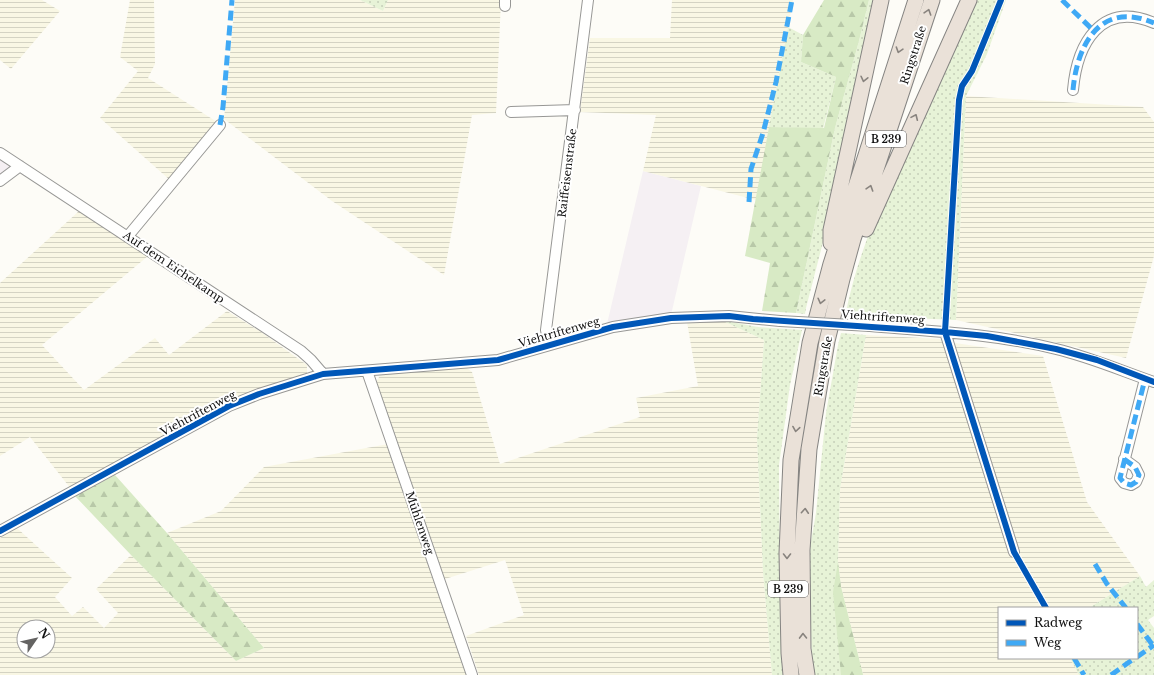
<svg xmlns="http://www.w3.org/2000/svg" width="1154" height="675" font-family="'Libre Baskerville',serif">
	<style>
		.industrial { fill: #f5f0f3 }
		.farmland { fill: url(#farmland-rules); fill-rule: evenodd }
		.grass { fill: url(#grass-dots) }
		.forest { fill: url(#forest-firs) }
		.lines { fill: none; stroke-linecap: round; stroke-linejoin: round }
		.minor-casing { stroke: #979795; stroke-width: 12 }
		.highway-casing { stroke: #858482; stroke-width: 17 }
		.minor { stroke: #fffffe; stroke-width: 10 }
		.highway { stroke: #eae1d8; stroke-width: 15 }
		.minor-bridge-casing { stroke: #979795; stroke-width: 12; stroke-linecap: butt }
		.minor-bridge { stroke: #fffffe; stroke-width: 10 }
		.quiet { stroke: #3fa9f5; stroke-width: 5; stroke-dasharray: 10 5; stroke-linecap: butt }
		.cycleway-casing { stroke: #fff; stroke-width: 8 }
		.cycleway { stroke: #0057b8; stroke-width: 6 }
		.oneway { stroke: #88837e }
		.labels { text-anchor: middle; stroke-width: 4; stroke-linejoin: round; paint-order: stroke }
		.shield { fill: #fff; stroke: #585858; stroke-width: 1 }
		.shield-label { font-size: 10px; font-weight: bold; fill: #111 }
		.street-label { font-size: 11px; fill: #111; stroke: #fff }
	</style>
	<defs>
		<pattern id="farmland-rules" width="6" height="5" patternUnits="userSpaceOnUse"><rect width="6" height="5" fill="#f9f7e4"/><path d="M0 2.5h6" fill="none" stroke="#d4d3c3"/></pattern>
		<pattern id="grass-dots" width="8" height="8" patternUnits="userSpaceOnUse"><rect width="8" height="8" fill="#e7f3d7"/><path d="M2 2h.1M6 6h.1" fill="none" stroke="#c5cfb8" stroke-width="1.8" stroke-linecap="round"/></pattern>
		<pattern id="forest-firs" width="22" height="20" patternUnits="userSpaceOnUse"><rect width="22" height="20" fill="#d8eac5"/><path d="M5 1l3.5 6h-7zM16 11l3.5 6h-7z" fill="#b8c8a8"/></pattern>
	</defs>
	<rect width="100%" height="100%" fill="#fdfcf7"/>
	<path class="industrial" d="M 0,157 L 14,166 L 0,177 Z
		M 643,171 L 701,186 L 671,315 L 607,324 Z"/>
	<path class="farmland" d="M 0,0 L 42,0 L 60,11 L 11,69 L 0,60 Z
		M 130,0 L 154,0 L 155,64 L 148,78 L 217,122 L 171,181 L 100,118 L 138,71 L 120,57 Z
		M 235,0 L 360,0 L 383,11 L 388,0 L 501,0 L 496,113 L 472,115 L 444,275 L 332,201 L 224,119 Z
		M 672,0 L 793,0 L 756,200 L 643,171 L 656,115 L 580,112 L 590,38 L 670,38 Z
		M 966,96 L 1143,107 L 1154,122 L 1154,256 L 1126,358 L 956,320 Z
		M 79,211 L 148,256 L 42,345 L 84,390 L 155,338 L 169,355 L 227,311 L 261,332 L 307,365 L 307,373 L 233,398 L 71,489 L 30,437 L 0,456 L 0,283 Z
		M 721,320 L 764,340 L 757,438 L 763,572 L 772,675 L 479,675 L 466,636 L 524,615 L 505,560 L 445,579 L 424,525 L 375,384 L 382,372 L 467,368 L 472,372 L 500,464 L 640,417 L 636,398 L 698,386 L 687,322 Z
		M 866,335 L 941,339 L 947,353 L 954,347 L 955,343 L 1043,356 L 1087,502 L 1140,576 L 1092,606 L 1093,608 L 999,608 L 999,658 L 1070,658 L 1079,675 L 863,675 L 841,587 L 838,562 L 840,489 Z
		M 388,444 L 466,675 L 0,675 L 0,538 L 17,528 L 72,578 L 55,597 L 72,616 L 83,607 L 104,628 L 118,613 L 96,589 L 131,555 L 236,661 L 264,648 L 167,533 L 221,511 L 264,467 ZM 24,627 L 48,627 L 48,651 L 24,651 Z"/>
	<path class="grass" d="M 360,0 L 388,0 L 383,11 Z
		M 869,0 L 875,0 L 830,215 L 806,308 L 805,314 L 796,313 L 835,128 L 859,41 Z
		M 977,0 L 1006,0 L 987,54 L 966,96 L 956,320 L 863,316 L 862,318 L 845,317 C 851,285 861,254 873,223 Z
		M 788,27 L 803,35 L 801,62 L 836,77 L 823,129 L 769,127 Z
		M 721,320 L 758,327 L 802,330 L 790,385 L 779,465 L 780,616 L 784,675 L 772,675 L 763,572 L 757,438 L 764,340 Z
		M 841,333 L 866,335 L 840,489 L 838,562 L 841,587 L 863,675 L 814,675 L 812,664 L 810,598 L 810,547 L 816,513 L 826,413 L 838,345 Z
		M 1140,576 L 1146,587 L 1154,580 L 1154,616 L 1148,620 L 1154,628 L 1154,675 L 1079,675 L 1070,658 L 1137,658 L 1137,608 L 1093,608 L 1092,606 Z"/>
	<path class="forest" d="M 824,0 L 869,0 L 859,41 L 835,128 L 796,313 L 762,311 L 770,263 L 745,256 L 769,127 L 824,128 L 836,77 L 801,62 L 803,35 Z
		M 115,475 L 167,533 L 264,648 L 236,661 L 131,555 L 75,496 Z
		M 838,562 L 841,587 L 863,675 L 841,675 L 833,592 Z"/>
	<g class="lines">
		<defs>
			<path id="minor" d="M 505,6 L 505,0
				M 1073,90 C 1077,44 1101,0 1154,23
				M 511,112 L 575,110
				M 0,153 L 301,351 L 311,360 L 323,374
				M 0,181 L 20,166
				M 128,236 L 220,125
				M 870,326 C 932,331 996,334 1056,349 C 1090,357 1122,371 1154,382
				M 945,332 L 1014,552
				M 549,345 L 546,330 L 588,0
				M 367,371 L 472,675
				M 1124,459 L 1135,467 L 1139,475 L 1136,482 L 1131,485 L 1124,483 L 1120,478 L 1145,379
				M 0,531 L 229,406 L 259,394 L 323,374 L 498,360 L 613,327 L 652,321 L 671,318 L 729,316 L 780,321"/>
			<path id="highway" d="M 866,229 L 969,0
				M 831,243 L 831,230 L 881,0
				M 791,675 L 789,653 L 787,553 L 791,460 L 810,343 L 831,264 L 916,0
				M 807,675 L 803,649 L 802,550 L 809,449 L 827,341 L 842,279 L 853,239 L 932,0"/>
		</defs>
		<use href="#minor" class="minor-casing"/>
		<use href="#highway" class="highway-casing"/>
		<use href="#minor" class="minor"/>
		<use href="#highway" class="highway"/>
		<defs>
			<path id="minor-bridge" d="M 780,321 L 870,326"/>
		</defs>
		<use href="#minor-bridge" class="minor-bridge-casing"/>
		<use href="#minor-bridge" class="minor-bridge"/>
		<path class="quiet" d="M 1062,0 L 1094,31
			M 1073,90 C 1077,44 1101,0 1154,23
			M 220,125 L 223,107 L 232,0
			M 749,202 L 751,169 L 763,133 L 776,82 L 792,0
			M 1124,459 L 1135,467 L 1139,475 L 1136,482 L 1131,485 L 1124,483 L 1120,478 L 1145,379
			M 1095,564 L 1107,584 L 1126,608
			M 1137,624 L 1154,647
			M 1137,657 L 1154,645
			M 1074,658 L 1084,675
			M 1111,675 L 1135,658"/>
		<defs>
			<path id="cycleway" d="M 1001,0 L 972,71 L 962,86 L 959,100 L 945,332 L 1014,552 L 1046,608
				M 0,531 L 229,406 L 259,394 L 323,374 L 498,360 L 613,327 L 671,318 L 729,316 L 753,319 L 945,332 L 987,336 L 1056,349 L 1097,360 L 1154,382"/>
		</defs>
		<use href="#cycleway" class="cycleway-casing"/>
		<use href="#cycleway" class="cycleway"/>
	</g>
	<defs><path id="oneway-chevron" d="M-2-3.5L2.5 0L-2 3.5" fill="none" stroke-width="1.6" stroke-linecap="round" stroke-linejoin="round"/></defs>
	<g class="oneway">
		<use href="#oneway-chevron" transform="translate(928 12) rotate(-72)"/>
		<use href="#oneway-chevron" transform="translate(899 50) rotate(108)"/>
		<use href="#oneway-chevron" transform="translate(864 79) rotate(103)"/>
		<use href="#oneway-chevron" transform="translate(915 117) rotate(-66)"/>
		<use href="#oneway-chevron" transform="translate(870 188) rotate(-72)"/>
		<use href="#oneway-chevron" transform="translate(821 301) rotate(104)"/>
		<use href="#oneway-chevron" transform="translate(796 429) rotate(99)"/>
		<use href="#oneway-chevron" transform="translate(805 511) rotate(-86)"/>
		<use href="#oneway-chevron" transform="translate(787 556) rotate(90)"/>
		<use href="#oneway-chevron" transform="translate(803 636) rotate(-91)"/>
	</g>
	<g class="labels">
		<g class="shield">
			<rect x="866" y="131" width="40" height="16" rx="3"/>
			<rect x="768" y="581" width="40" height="16" rx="3"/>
		</g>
		<g class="shield-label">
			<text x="886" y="143">B 239</text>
			<text x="788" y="593">B 239</text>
		</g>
		<g class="street-label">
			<text transform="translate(913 55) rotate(-72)" y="4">Ringstraße</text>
			<text transform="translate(567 173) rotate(-83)" y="4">Raiffeisenstraße</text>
			<text transform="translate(174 267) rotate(34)" y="4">Auf dem Eichelkamp</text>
			<text transform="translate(883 317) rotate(4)" y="4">Viehtriftenweg</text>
			<text transform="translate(559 332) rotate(-16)" y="4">Viehtriftenweg</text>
			<text transform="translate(823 366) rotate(-80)" y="4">Ringstraße</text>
			<text transform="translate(198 413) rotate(-28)" y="4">Viehtriftenweg</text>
			<text transform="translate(420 523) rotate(71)" y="4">Mühlenweg</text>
		</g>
	</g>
	<rect x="998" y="607" width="140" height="52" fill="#ffffff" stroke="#a0a0a0"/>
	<rect x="1006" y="620" width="20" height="6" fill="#0057b8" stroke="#a0a0a0"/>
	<text x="1034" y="627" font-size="12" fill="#111111">Radweg</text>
	<rect x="1006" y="640" width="20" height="6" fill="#3fa9f5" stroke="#a0a0a0"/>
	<text x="1034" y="647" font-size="12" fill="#111111">Weg</text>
	<g transform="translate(36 639) rotate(56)"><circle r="19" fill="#ffffff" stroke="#a0a0a0"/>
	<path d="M0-3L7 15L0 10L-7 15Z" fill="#646362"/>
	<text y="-6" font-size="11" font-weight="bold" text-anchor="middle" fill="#111111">N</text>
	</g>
</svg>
